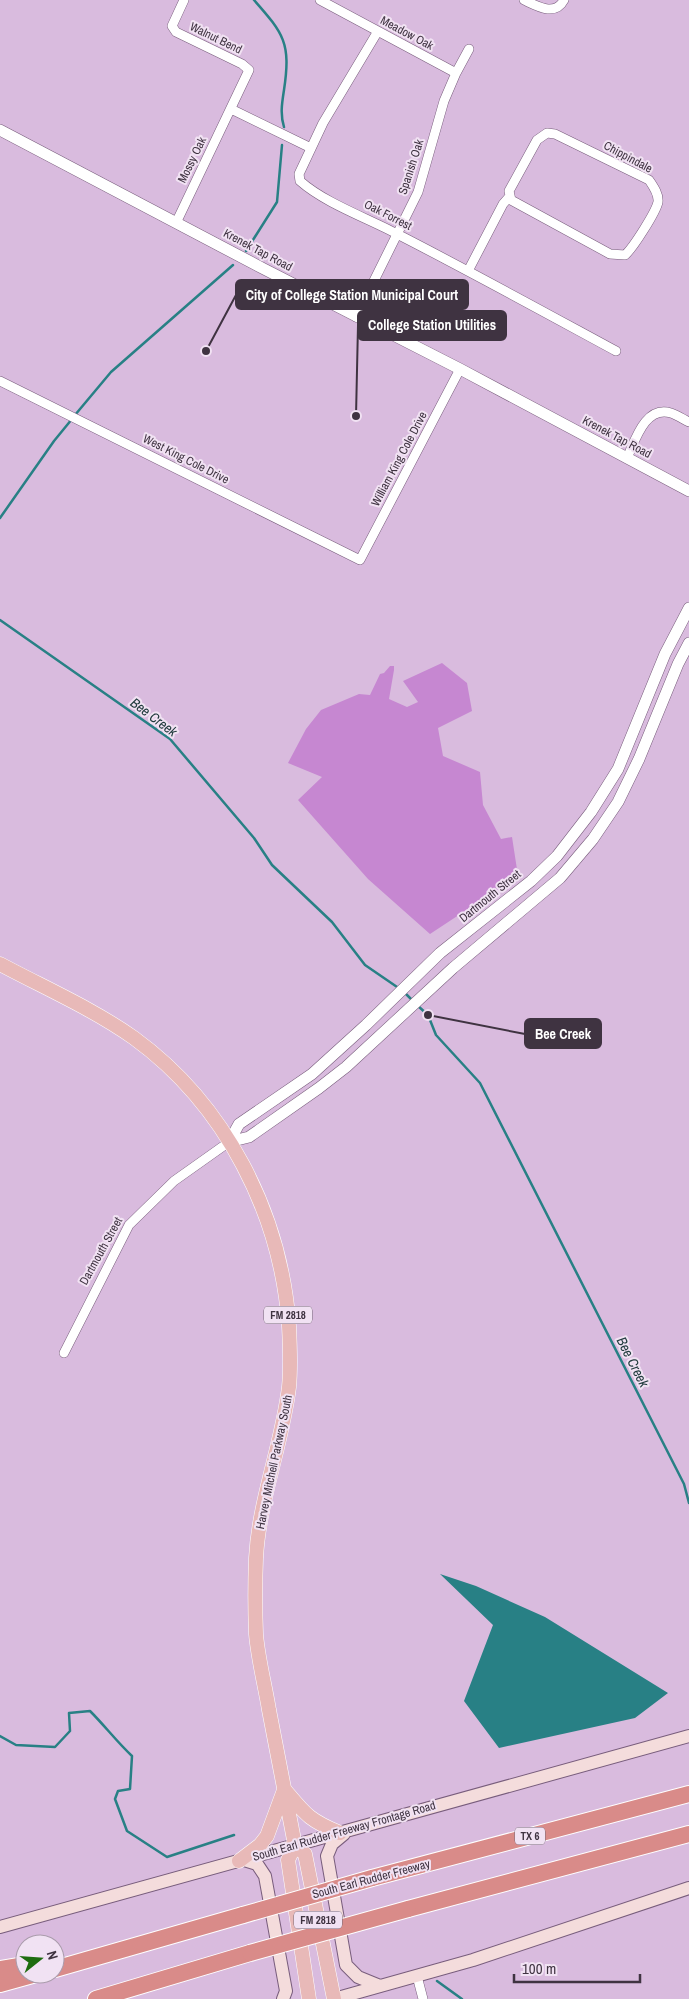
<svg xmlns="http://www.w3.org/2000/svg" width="689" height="1999" font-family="'Archivo Narrow',sans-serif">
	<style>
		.green { fill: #c687d1 }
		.water { fill: #288085 }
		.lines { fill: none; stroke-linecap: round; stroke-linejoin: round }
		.stream { stroke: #288085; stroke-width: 2.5 }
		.minor-casing { stroke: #785d7c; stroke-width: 10 }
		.tertiary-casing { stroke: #785d7c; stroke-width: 12 }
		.secondary-casing { stroke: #785d7c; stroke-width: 14 }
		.primary-casing { stroke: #fff; stroke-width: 15 }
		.motorway-casing { stroke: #fff; stroke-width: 18 }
		.minor { stroke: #fff; stroke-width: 9 }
		.tertiary { stroke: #fff; stroke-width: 11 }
		.secondary { stroke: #f4dcdc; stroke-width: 12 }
		.primary { stroke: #e8b9b8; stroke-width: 14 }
		.motorway { stroke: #d98b89; stroke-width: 16 }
		.motorway-bridge-casing { stroke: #fff; stroke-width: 18; stroke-linecap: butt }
		.motorway-bridge { stroke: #d98b89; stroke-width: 16 }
		.labels { text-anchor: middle; stroke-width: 4; stroke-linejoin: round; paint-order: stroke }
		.shield { fill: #f1e2f3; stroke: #746876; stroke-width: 1 }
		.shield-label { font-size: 11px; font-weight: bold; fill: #3f3341 }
		.street-label { font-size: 12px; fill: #3f3341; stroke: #f1e2f3 }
		.water-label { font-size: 14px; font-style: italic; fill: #223c3e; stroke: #f1e2f3 }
		.leader { fill: none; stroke: #3f3341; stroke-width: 2 }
		.callout-dot { fill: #3f3341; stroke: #f1e2f3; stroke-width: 2 }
		.callout { fill: #3f3341; stroke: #3f3341; stroke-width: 2 }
		.callout-label { font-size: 14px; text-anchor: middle; font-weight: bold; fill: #fff }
	</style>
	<rect width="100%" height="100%" fill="#d9bbde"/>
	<path class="green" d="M 442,663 L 467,683 L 472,711 L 438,728 L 443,756 L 480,772 L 483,805 L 501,839 L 512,837 L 518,876 L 430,934 L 368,879 L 298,800 L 322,777 L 288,763 L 306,729 L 321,710 L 359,694 L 370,695 L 380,674 L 384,673 L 390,666 L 394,666 L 394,670 L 389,699 L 407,707 L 418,702 L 403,681 Z"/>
	<path class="water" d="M 440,1574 L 476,1586 L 545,1617 L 668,1693 L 635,1718 L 499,1748 L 464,1701 L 493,1625 Z"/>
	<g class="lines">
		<path class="stream" d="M 254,0 C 284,34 291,43 284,90 C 282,103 280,114 284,127
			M 246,251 L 277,202 L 282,145
			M 75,415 L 111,372 L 233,265
			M 0,518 L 54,441 L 72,419
			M 0,620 L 170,739 L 254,838 L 272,865 L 332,922 L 365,965 L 400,989
			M 404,992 L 413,1001
			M 418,1006 L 428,1015 L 436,1035 L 480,1083 L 684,1484 L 689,1503
			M 0,1736 L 16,1745 L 55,1747 L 70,1731 L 69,1713 L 90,1711 C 105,1726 117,1742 132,1756 L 130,1789 L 118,1791 L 115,1799 L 127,1831 L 167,1857 L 234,1835
			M 437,1981 L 462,1999"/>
		<defs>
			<path id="minor" d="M 320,0 L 456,73
				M 524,0 C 537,6 555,17 564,0
				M 378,31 L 323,123 L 299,174 L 300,181 C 326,204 370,219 401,236 C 473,273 544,312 616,351
				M 231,109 L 311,148
				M 547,133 L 555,134 L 649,180 C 653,186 659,194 658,202 C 656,212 633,248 625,255 L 610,254 L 511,200 L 509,191 L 537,140 Z
				M 176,223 L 249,70 L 242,64 L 176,32 L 172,26 L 184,0
				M 468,271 L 503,204 L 510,196
				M 356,317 L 418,192 L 444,101 L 456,73 L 469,49
				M 0,381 L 360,560 L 460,369
				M 627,458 C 635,441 645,405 671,413 C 677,415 683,419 689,422
				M 64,1353 L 129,1225 L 174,1181 L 229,1142
				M 417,1976 L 423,1999"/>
			<path id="tertiary" d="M 0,130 L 264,269 L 460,369 L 689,491
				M 229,1142 L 239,1124 L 312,1074 L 366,1025 L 440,953 L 531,881 L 557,856 L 591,812 L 618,769 L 665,654 L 689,608
				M 229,1142 L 249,1137 L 319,1088 L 346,1067 L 453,968 L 560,878 L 593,839 L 618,802 L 639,759 L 678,664 L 689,643"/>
			<path id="secondary" d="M 344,1834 L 332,1844 L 327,1856 L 346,1965 L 358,1977 L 380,1986
				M 244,1860 L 257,1864 L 265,1876 L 286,1991 L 283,1999
				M 0,1927 L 689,1736
				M 334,1999 L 473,1960 L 689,1888"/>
			<path id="primary" d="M 0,964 C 45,988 93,1009 134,1038 C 226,1105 281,1214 289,1326 C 290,1346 291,1367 289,1387 C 282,1445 259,1500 256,1558 C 255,1583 255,1609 256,1634 C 258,1659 265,1685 269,1710 C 278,1755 286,1800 295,1845 L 288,1860 L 309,1999
				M 285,1790 C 306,1815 309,1820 340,1833
				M 295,1845 L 305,1854 L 334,1999
				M 239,1861 L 260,1845 L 267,1836 L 284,1790"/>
			<path id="motorway" d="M 372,1878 L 689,1794
				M 408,1909 L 689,1834
				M 0,1969 L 25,1965
				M 55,1969 L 243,1915
				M 0,1984 L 36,1974
				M 96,1999 L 250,1953"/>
		</defs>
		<use href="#minor" class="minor-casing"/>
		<use href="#tertiary" class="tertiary-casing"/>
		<use href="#secondary" class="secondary-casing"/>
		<use href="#primary" class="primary-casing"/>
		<use href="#motorway" class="motorway-casing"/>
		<use href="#minor" class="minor"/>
		<use href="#tertiary" class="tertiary"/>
		<use href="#secondary" class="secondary"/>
		<use href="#primary" class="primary"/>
		<use href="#motorway" class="motorway"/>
		<defs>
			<path id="motorway-bridge" d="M 243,1915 L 372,1878
				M 250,1953 L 408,1909"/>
		</defs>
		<use href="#motorway-bridge" class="motorway-bridge-casing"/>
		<use href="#motorway-bridge" class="motorway-bridge"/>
	</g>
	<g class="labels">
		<g class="shield">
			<rect x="264" y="1306.5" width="48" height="17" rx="4"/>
			<rect x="515" y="1827.5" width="30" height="17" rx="4"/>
			<rect x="294" y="1911.5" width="48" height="17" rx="4"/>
		</g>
		<g class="shield-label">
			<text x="288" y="1319">FM 2818</text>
			<text x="530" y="1840">TX 6</text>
			<text x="318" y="1924">FM 2818</text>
		</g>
		<g class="street-label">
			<text transform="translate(407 33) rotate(28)" y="4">Meadow Oak</text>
			<text transform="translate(216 38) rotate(26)" y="4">Walnut Bend</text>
			<text transform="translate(628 157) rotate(28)" y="4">Chippindale</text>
			<text transform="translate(192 160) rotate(-64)" y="4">Mossy Oak</text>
			<text transform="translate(411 167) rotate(-72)" y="4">Spanish Oak</text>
			<text transform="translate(388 215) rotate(27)" y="4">Oak Forrest</text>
			<text transform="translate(258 250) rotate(28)" y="4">Krenek Tap Road</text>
			<text transform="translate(617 437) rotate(28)" y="4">Krenek Tap Road</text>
			<text transform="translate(186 459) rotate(27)" y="4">West King Cole Drive</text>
			<text transform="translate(399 459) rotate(-62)" y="4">William King Cole Drive</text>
			<text transform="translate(490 896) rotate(-39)" y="4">Dartmouth Street</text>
			<text transform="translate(101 1251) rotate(-61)" y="4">Dartmouth Street</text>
			<text transform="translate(274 1462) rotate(-78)" y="4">Harvey Mitchell Parkway South</text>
			<text transform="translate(344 1831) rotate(-16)" y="4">South Earl Rudder Freeway Frontage Road</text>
			<text transform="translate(371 1879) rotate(-15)" y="4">South Earl Rudder Freeway</text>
		</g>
		<g class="water-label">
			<text transform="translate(154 717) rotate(37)" y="5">Bee Creek</text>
			<text transform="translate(633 1362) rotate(63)" y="5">Bee Creek</text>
		</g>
	</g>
	<path class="leader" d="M206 351L236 295M356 416L358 325M428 1015L525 1034"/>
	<g class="callout-dot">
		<circle cx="206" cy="351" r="5"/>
		<circle cx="356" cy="416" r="5"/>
		<circle cx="428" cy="1015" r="5"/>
	</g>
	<g class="callout">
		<rect x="236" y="280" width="232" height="29" rx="5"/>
		<rect x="358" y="311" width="148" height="29" rx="5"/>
		<rect x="525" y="1019" width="76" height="29" rx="5"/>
	</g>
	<g class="callout-label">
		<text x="352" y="300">City of College Station Municipal Court</text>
		<text x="432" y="330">College Station Utilities</text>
		<text x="563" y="1039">Bee Creek</text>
	</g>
	<g transform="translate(40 1959) rotate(73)"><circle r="24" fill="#f1e2f3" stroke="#aa9cac"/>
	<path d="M0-4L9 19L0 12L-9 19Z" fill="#1e6c0f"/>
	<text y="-8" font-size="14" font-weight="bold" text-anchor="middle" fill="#3f3341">N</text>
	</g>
	<path d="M514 1974v8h126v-8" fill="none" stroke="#3f3341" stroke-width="2.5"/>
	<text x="522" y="1974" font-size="15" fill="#3f3341" stroke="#f1e2f3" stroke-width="4" paint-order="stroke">100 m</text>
</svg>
